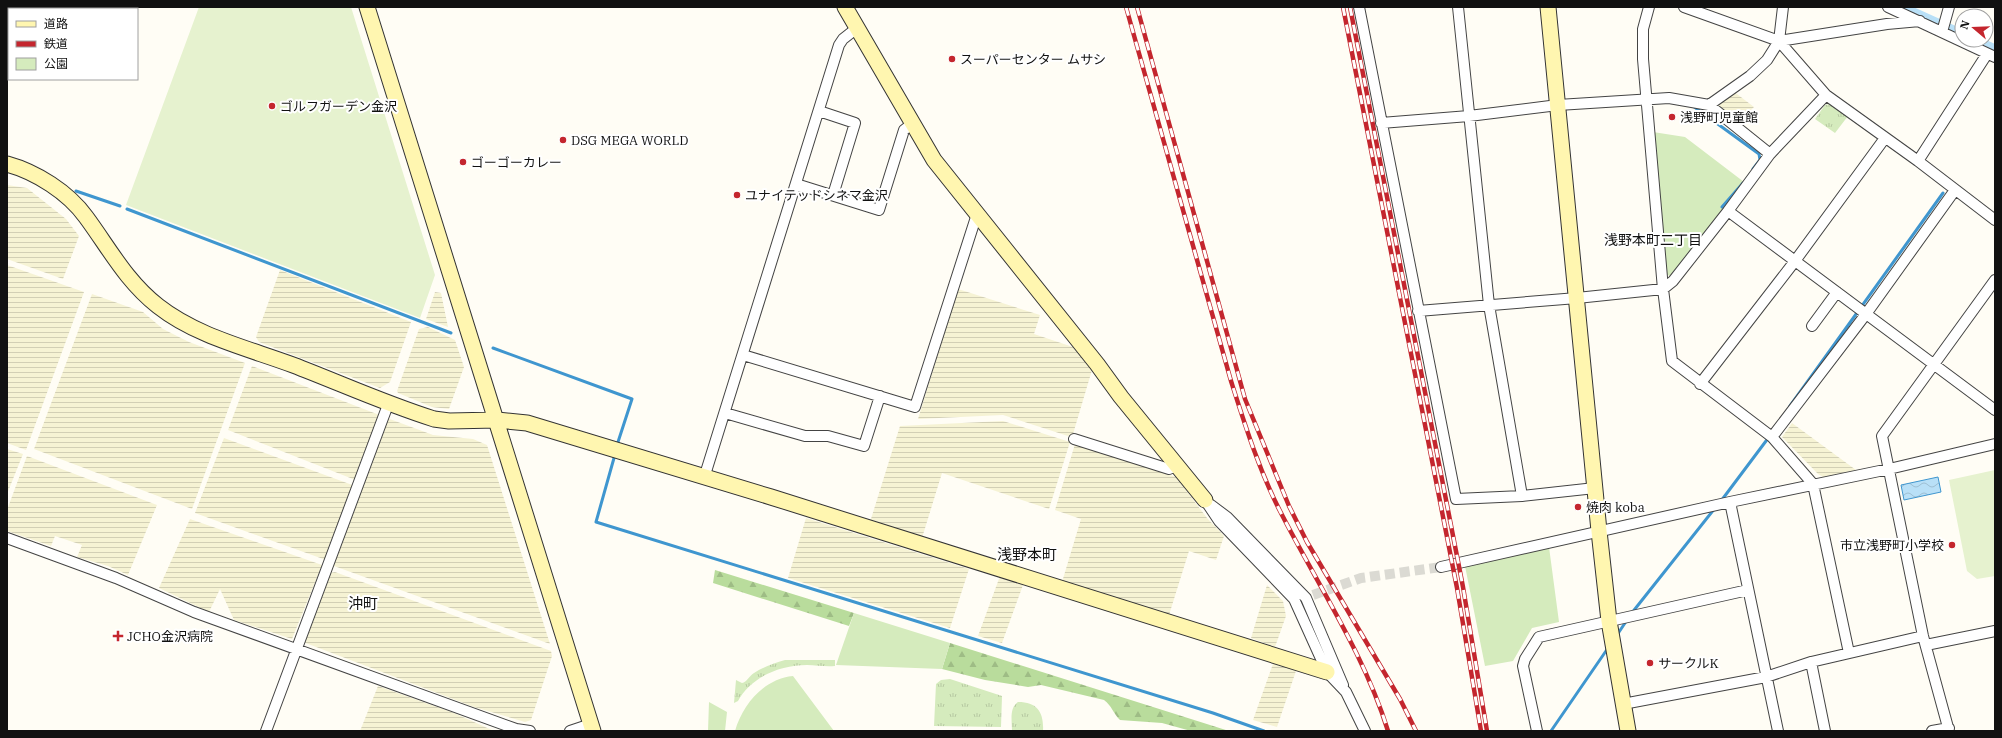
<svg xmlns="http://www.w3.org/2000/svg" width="2002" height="738" font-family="'IBM Plex Serif','Noto Sans JP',serif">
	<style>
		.farmland { fill: url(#farmland-rules) }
		.grass { fill: url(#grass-tufts) }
		.forest { fill: url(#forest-firs) }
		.park { fill: #d5ebbd }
		.pitch { fill: #e6f2cf }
		.water { fill: url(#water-waves); stroke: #3f96cf }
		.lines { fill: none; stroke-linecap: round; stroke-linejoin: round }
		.stream { stroke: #3f96cf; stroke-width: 3 }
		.canal { stroke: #b9e0f7; stroke-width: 11 }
		.street-tunnel { stroke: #dbdad3; stroke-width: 10; stroke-dasharray: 10 5; stroke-linecap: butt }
		.street-casing { stroke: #444; stroke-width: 12 }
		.secondary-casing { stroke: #333; stroke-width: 17 }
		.street { stroke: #fff; stroke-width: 10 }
		.secondary { stroke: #fff6b0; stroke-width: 15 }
		.rail-casing { stroke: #c4262e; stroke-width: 4.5 }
		.rail { stroke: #fff; stroke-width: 3; stroke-dasharray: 9; stroke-linecap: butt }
		.poi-dot { fill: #c4262e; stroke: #fff; stroke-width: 1.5 }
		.labels { text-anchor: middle; stroke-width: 4; stroke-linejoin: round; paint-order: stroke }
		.poi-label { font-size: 13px; fill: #111; stroke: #fff; text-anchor: start }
		.neighbourhood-label { font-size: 14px; fill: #111; stroke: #fff }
		.quarter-label { font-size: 15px; fill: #111; stroke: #fff }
	</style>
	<defs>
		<pattern id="farmland-rules" width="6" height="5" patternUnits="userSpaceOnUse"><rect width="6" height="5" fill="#f6f3d4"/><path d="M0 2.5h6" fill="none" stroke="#d2cfb5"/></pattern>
		<pattern id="grass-tufts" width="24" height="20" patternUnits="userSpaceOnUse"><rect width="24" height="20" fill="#d5ebbd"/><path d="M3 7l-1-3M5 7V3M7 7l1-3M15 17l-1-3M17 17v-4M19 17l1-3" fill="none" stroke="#b6c8a1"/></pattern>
		<pattern id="forest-firs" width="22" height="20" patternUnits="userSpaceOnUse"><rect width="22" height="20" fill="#b9dc9c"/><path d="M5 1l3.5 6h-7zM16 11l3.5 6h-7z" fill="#9ebc85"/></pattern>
		<pattern id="water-waves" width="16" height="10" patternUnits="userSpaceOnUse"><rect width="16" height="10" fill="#b9e0f7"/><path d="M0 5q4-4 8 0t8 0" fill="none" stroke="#9ebfd3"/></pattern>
	</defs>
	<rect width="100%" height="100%" fill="#fffdf5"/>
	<path class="farmland" d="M 1733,91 L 1754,107 L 1737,123 L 1718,108 L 1717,102 Z
		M 7,185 L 27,188 L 66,219 L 79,236 L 63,279 L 7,259 Z
		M 7,265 L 84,292 L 26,450 L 7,443 Z
		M 280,270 L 411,322 L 390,382 L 380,388 L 259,342 L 256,337 Z
		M 958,289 L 1040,315 L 1034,334 L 1073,347 L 1092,370 L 1073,434 L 1068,436 L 1003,415 L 918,419 Z
		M 435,292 L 441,293 L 448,327 L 426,319 Z
		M 92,294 L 143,312 L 163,329 L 189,342 L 245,363 L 192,509 L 34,449 Z
		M 428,327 L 455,340 L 464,367 L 449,409 L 432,407 L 398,393 L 397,391 L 419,329 Z
		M 252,366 L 382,416 L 358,481 L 228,430 Z
		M 387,418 L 433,435 L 473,439 L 487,445 L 550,644 L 334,566 L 332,562 Z
		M 1003,421 L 1070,442 L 1049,509 L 942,473 L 922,538 L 870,522 L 900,426 Z
		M 1792,423 L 1856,470 L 1823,477 L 1818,474 L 1782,437 Z
		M 224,438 L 355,486 L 326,560 L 195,513 Z
		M 1075,444 L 1176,477 L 1207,518 L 1224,536 L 1216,560 L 1189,551 L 1169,615 L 1062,582 L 1081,519 L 1055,510 Z
		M 7,449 L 23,454 L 7,494 Z
		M 27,456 L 157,505 L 128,575 L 108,566 L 77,557 L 82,545 L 55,536 L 51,546 L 7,531 L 7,510 Z
		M 806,518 L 969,569 L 950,628 L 788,578 Z
		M 190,519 L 322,565 L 292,639 L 234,620 L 220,589 L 209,612 L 159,588 Z
		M 335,572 L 551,651 L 552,656 L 531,720 L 525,722 L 474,707 L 303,642 L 330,573 Z
		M 1000,576 L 1023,585 L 1002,643 L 978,636 Z
		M 1267,585 L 1283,601 L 1286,616 L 1275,647 L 1251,638 Z
		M 1274,661 L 1297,668 L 1277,727 L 1253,720 Z
		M 378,686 L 454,713 L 494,731 L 360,731 Z"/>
	<path class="grass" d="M 1830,104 L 1848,116 L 1835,133 L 1815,119 L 1825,105 Z
		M 785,660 L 835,660 L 835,666 C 825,667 816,665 807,665 C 780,665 751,677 738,701 L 734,703 L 736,680 L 742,683 C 747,682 749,676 754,673 C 763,667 774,663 785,660 Z
		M 950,679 L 1002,696 L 1001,727 L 934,726 L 936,684 L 941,680 Z
		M 1018,702 C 1038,702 1044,713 1043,731 L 1012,731 C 1012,721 1009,708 1018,702 Z"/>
	<path class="forest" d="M 715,570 L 854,613 L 849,626 L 713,583 Z
		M 950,643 L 1229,731 L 1191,731 L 1162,723 L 1120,720 C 1113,713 1112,706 1104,700 L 1041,685 L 1028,687 L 985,680 L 942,669 Z"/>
	<path class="park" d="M 1653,132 L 1685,137 L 1744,182 L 1670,276 L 1666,274 Z
		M 1549,547 L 1559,622 L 1532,628 L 1513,661 L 1485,666 L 1465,566 Z
		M 854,613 L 950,643 L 942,669 L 836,665 Z
		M 793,676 L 834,731 L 735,731 C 743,704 764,679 793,676 Z
		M 709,702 L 727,712 L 725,731 L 708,731 Z"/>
	<path class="pitch" d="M 199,7 L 351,7 L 435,275 L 420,318 L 126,205 Z
		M 1995,470 L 1995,576 L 1977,579 L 1967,571 L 1949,480 Z"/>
	<path class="water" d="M 1938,477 L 1941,492 L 1904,500 L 1901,485 Z"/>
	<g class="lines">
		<path class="stream" d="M 1693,106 L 1759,154 L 1760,160 L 1753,169
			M 76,191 L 120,206
			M 1722,207 L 1743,183
			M 127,209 L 451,333
			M 493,348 L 632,399 L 618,442
			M 1790,406 L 1943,193
			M 614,458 L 596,522 L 1213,713 L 1264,731
			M 1721,501 L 1769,437
			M 1631,614 L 1715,508
			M 1617,635 L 1627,620
			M 1551,731 L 1608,648"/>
		<path class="canal" d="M 1900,7 L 1940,25
			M 1949,29 L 1962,35
			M 1973,40 L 1995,50"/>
		<path class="street-tunnel" d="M 1313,595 L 1361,578 L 1441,567"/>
		<defs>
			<path id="street" d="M 1359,7 L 1456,499 L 1522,496 L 1595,488
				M 1458,7 L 1489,305 L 1522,496
				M 1649,7 L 1643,29 L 1643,59 L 1663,289 L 1672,361 L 1772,437 L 1813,484 L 1849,653
				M 1684,7 L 1779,41 L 1826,95 L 1918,161 L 1995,220
				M 1888,7 L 1995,57
				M 1942,32 L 1949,7
				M 1779,41 L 1783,7
				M 1709,105 L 1750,76 L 1767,60 L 1779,41 L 1887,24 L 1920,21
				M 819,111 L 855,123 L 833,195
				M 1381,123 L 1469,116 L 1558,105 L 1669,98 L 1709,105 L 1770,154
				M 1918,161 L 1987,54
				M 796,184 L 879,210 L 904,130 L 913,123
				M 1728,211 L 1995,410
				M 1418,311 L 1577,298 L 1663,289 L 1673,281 L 1728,211 L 1770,154 L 1826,95
				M 1812,326 L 1837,292
				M 743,355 L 915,407 L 977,214
				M 1700,384 L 1795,261 L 1885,138
				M 725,413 L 805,436 L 828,436 L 864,446 L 880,396
				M 1772,437 L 1866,314 L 1955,190
				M 1074,439 L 1169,469 L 1177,466
				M 704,478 L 839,45 L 843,39 L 857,28
				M 1205,500 L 1219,521 L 1294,599 L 1327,672 L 1346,692 L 1365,731
				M 1730,502 L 1778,731
				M 1211,505 L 1227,517 L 1306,598 L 1343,685
				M 7,538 L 116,578 L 194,612 L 516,729 L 530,731
				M 1441,567 L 1730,502 L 1889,469 L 1995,444
				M 1926,645 L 1995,631
				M 1811,662 L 1825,731
				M 1623,704 L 1766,677 L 1811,662 L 1923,636
				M 266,731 L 389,402
				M 570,731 L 591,724
				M 1537,731 L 1523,666 L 1525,659 L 1539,637 L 1748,590
				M 1932,731 L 1949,728
				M 1949,731 L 1923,636 L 1882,436 L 1995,280"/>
			<path id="secondary" d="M 367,7 L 593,731
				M 845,7 L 934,160 L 1097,364 L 1121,397 L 1205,500
				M 1548,7 L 1599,531 L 1609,621 L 1628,731
				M 7,164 C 36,172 68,192 86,217 C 109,248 126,281 158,306 C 196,336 247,348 293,365 C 340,383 386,404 434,419 L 449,421 L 497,420 L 527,423 L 771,497 L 1327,672"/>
		</defs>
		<use href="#street" class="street-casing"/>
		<use href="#secondary" class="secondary-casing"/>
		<use href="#street" class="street"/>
		<use href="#secondary" class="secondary"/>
		<defs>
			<path id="rail" d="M 1126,7 L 1231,381 C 1245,425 1259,470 1280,511 C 1317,584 1364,653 1388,731
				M 1137,7 L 1245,399 L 1289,506 L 1307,542 L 1400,699 L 1416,731
				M 1343,7 L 1457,588 L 1481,731
				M 1350,7 L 1463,587 L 1487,731"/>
		</defs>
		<use href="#rail" class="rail-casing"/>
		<use href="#rail" class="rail"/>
	</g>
	<g class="poi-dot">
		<circle cx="952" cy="59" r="4"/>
		<circle cx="272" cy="106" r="4"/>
		<circle cx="1672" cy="117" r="4"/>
		<circle cx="563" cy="140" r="4"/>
		<circle cx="463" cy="162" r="4"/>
		<circle cx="737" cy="195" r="4"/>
		<circle cx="1578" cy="507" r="4"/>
		<circle cx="1952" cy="545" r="4"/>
		<path d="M116 630h4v4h4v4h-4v4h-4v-4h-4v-4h4z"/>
		<circle cx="1650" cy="663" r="4"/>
	</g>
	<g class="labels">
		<g class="poi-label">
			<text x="960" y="64">スーパーセンター ムサシ</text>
			<text x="280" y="111">ゴルフガーデン金沢</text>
			<text x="1680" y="122">浅野町児童館</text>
			<text x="571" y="145">DSG MEGA WORLD</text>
			<text x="471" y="167">ゴーゴーカレー</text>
			<text x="745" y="200">ユナイテッドシネマ金沢</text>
			<text x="1586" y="512">焼肉 koba</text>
			<text x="1944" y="550" text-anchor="end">市立浅野町小学校</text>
			<text x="127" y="641">JCHO金沢病院</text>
			<text x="1658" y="668">サークルK</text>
		</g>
		<g class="neighbourhood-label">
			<text x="1653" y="245">浅野本町二丁目</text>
		</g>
		<g class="quarter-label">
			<text x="1027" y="560">浅野本町</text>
			<text x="363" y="609">沖町</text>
		</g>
	</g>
	<rect width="2002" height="738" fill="none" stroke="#111111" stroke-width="16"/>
	<rect x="8" y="8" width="130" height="72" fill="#ffffff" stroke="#a0a0a0"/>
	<rect x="16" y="21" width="20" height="6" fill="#fff6b0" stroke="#a0a0a0"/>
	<text x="44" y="28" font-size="12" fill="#111111">道路</text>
	<rect x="16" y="41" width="20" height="6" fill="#c4262e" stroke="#a0a0a0"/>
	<text x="44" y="48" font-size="12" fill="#111111">鉄道</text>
	<rect x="16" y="58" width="20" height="12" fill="#d5ebbd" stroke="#a0a0a0"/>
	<text x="44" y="68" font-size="12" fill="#111111">公園</text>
	<g transform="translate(1974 28) rotate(289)"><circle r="19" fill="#ffffff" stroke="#a0a0a0"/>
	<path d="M0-3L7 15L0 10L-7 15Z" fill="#c4262e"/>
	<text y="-6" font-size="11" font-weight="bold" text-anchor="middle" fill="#111111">N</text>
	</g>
</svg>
